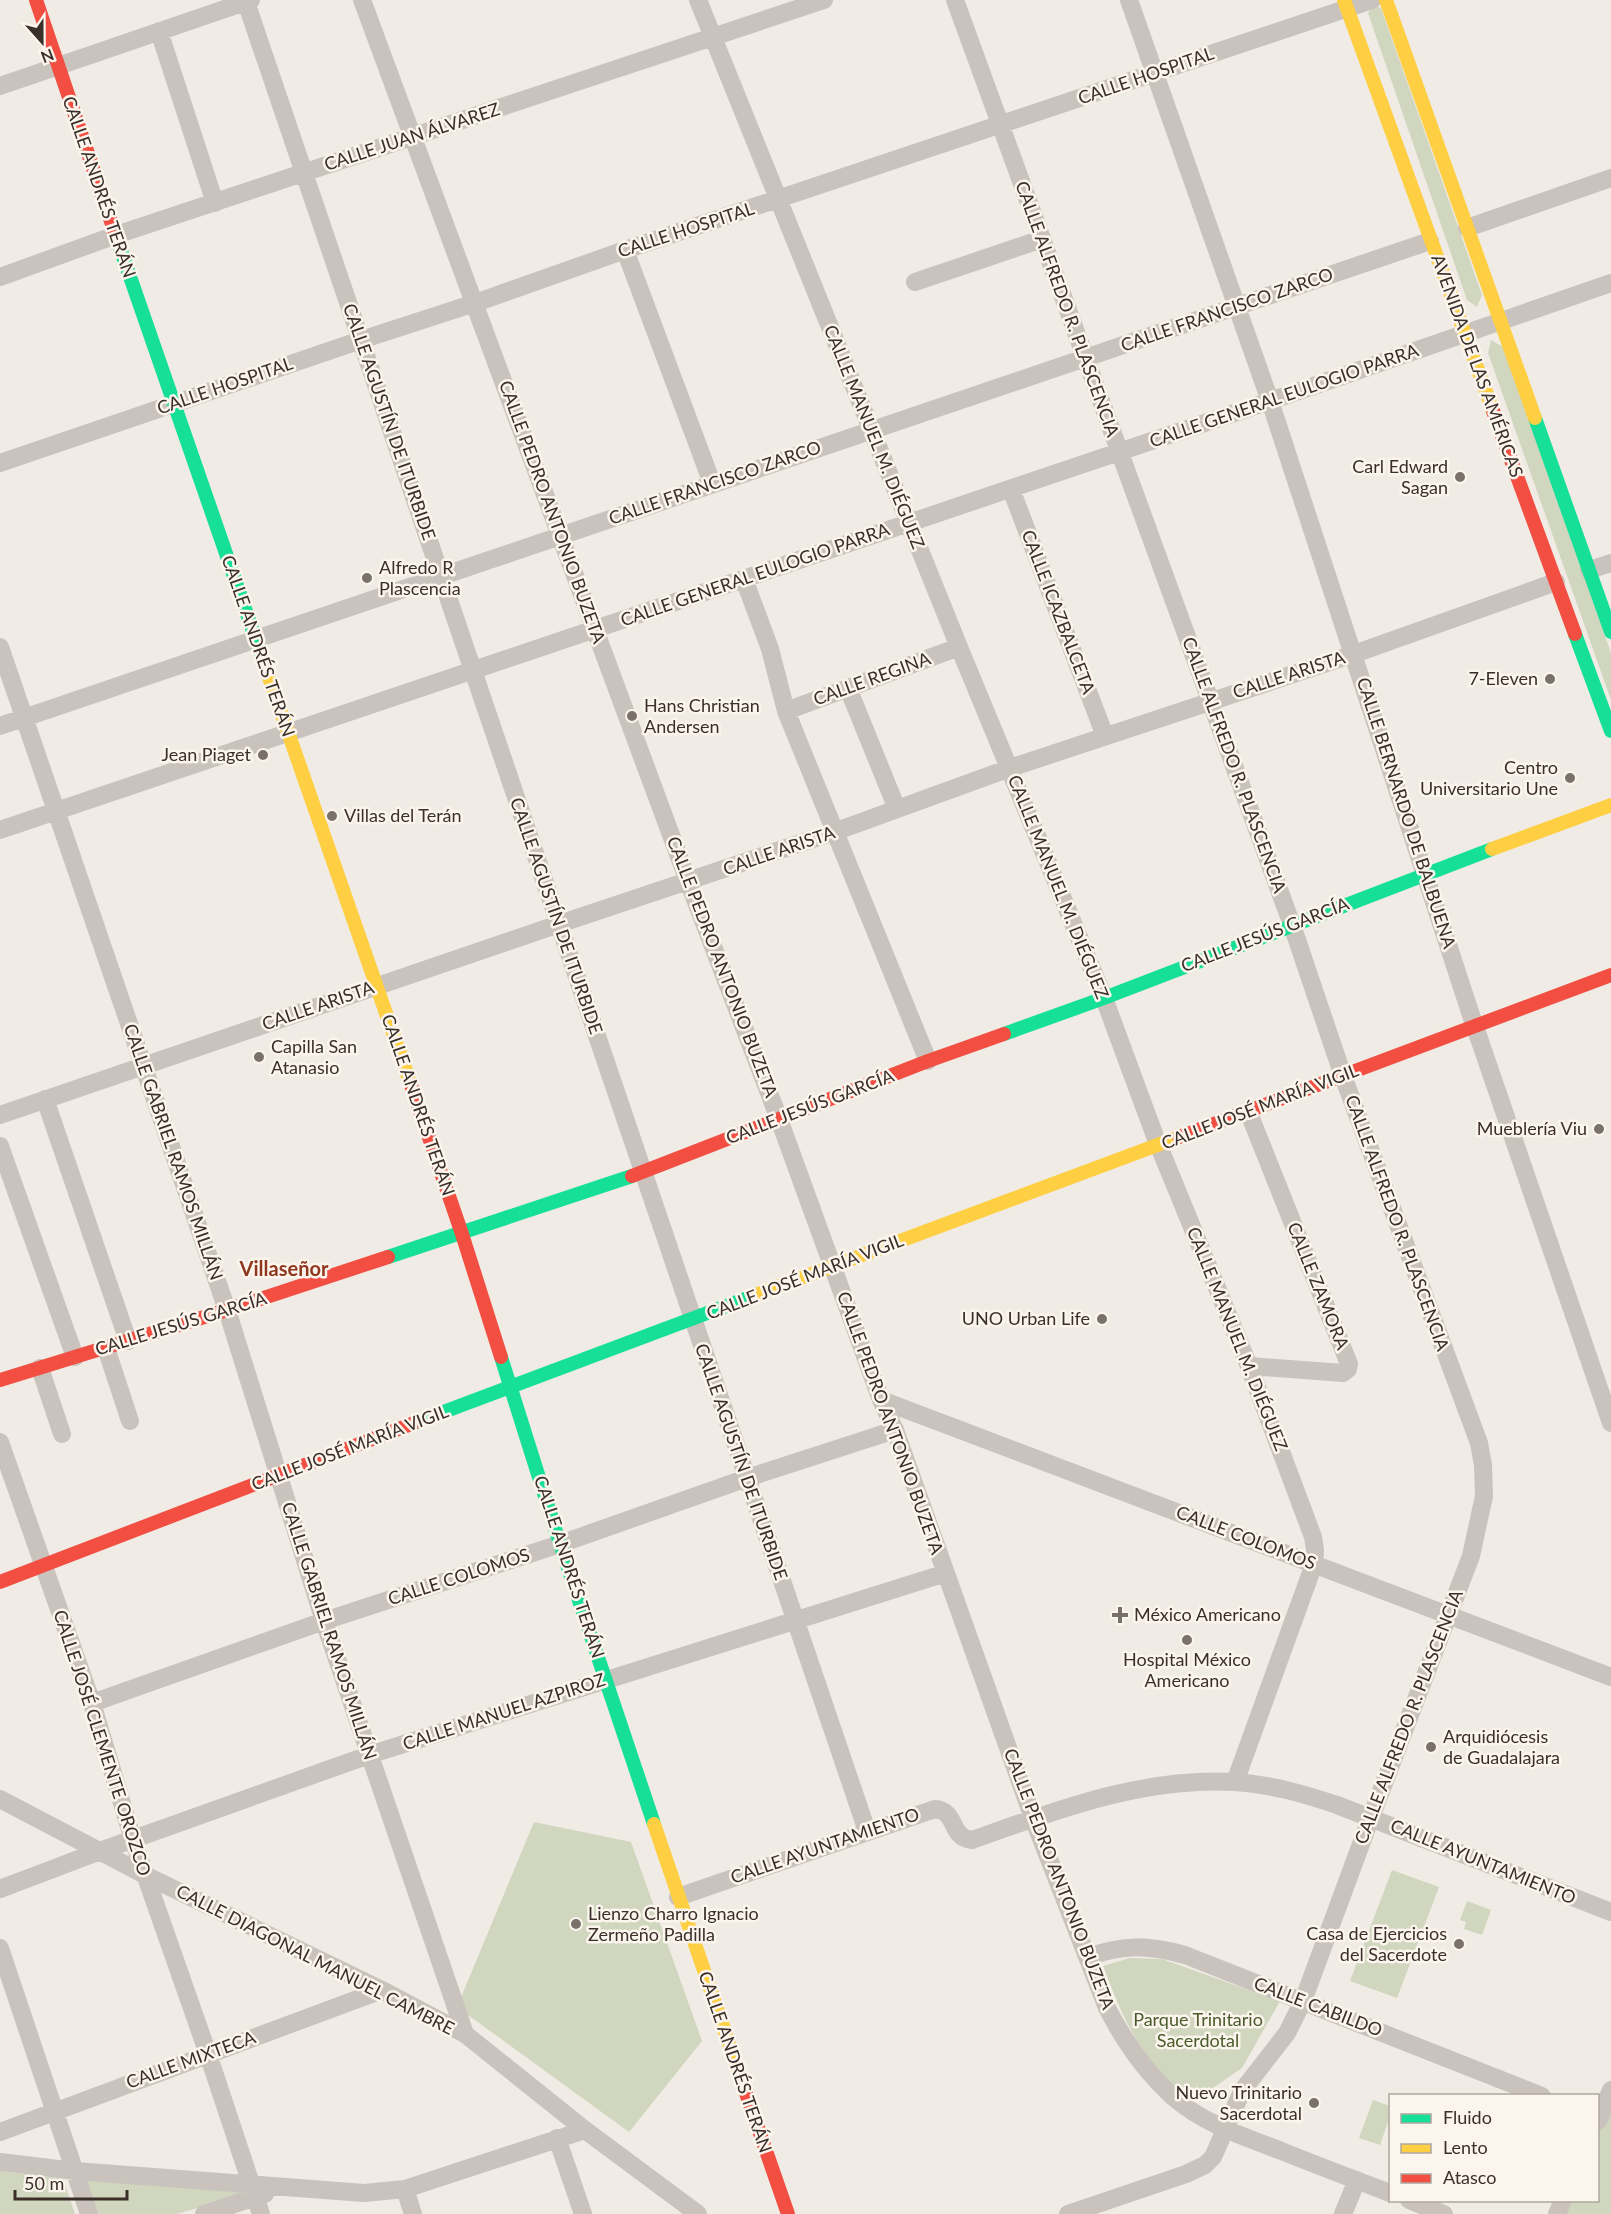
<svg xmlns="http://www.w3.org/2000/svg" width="1611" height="2214" font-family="Lato,sans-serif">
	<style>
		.green { fill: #d1d6be }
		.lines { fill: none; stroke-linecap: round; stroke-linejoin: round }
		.street { stroke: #c9c2bd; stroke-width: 18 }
		.fast { stroke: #16e098; stroke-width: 14 }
		.slow { stroke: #ffcf43; stroke-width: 14 }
		.jam { stroke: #f24e42; stroke-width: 14 }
		.poi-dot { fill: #7a716b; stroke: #fbf5ed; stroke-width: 2 }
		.labels { text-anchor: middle; stroke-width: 5; stroke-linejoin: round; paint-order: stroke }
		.street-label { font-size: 18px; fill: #3b2f2a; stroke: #fbf5ed }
		.poi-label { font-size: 18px; fill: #3b2f2a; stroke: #fbf5ed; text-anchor: end }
		.park-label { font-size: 18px; fill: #4a5b2c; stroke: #fbf5ed }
		.neighbourhood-label { font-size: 20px; font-weight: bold; fill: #8f381e; stroke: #fbf5ed }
	</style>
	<rect width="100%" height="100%" fill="#f0ebe5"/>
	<path class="green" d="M 1373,5 L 1381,8 L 1482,295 L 1477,307 L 1467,300 L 1368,13 Z
		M 1491,340 L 1503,347 L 1611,653 L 1611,700 L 1488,353 Z
		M 534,1822 L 631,1842 L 702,2041 L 629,2132 L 457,2007 Z
		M 1392,1870 L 1439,1887 L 1397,1998 L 1350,1981 Z
		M 1467,1901 L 1491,1910 L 1482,1935 L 1464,1929 L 1466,1922 L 1460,1920 Z
		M 1130,1958 L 1162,1959 L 1280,2001 L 1242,2068 L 1194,2101 C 1183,2092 1168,2083 1159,2071 C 1132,2040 1117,2003 1103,1966 Z
		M 1373,2100 L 1390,2106 L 1390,2116 L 1380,2145 L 1359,2138 Z
		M 1608,2109 L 1611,2110 L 1611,2214 L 1562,2214 L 1568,2201 L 1598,2200 L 1598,2132 Z
		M 0,2171 L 63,2179 L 75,2214 L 0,2214 Z
		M 84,2178 L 249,2193 L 177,2214 L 97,2214 Z"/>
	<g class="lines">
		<path class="street" d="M 362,0 L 688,881 L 779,1119 L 881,1400 L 895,1430 L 1033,1818 L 1107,2008 C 1124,2041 1145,2071 1172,2096 C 1202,2123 1242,2136 1279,2150 C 1316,2165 1353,2179 1390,2193
			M 698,0 L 959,647 L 1104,998 L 1156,1139 L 1249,1366 L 1313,1537 L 1315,1550 L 1314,1564 L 1235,1782
			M 955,0 L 1292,925 L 1343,1076 L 1479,1443 L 1483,1465 L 1484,1496 L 1471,1556 L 1371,1817 L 1303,2001 L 1287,2033 L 1242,2091 L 1213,2157 L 1205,2165 L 1186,2174 L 1068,2214
			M 1129,0 L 1270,401 L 1472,1018 L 1611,1423
			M 246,2 L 867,1831
			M 159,31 L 215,203
			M 0,86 L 251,0
			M 1467,228 L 1611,178
			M 625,250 L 712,483
			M 0,277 L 116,235 L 824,0
			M 915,282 L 1042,239
			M 0,463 L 361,340 L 475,303 L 625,250 L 1372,0
			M 1011,489 L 1105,736
			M 1589,570 L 1611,563
			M 744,579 L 770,649 L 786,711 L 928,1061
			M 0,647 L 227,1310 L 324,1621 L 465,2034
			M 848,688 L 897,809
			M 786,711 L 959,647
			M 0,726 L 1430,241
			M 0,830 L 1270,401 L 1611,283
			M 45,1099 L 128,1341
			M 1248,1111 L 1349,1364 L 1348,1369 L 1343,1373 L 1249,1366
			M 0,1115 L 559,924 L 834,832 L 1010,768 L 1354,654 L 1556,582
			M 0,1146 L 75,1357
			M 106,1348 L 130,1421
			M 40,1368 L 62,1434
			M 881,1400 L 1611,1677
			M 0,1442 L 92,1703 L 133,1840 L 208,2054 L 261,2214
			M 92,1703 L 324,1621 L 560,1544 L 747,1478 L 895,1430
			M 0,1799 L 145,1875 L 382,1990 L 465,2034 L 585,2130 L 698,2214
			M 0,1889 L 100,1851 L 369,1755 L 946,1573
			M 678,1897 L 935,1809 C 958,1811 949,1838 972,1840 C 1057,1810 1143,1777 1234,1782 C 1270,1784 1304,1794 1337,1805 L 1611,1912
			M 0,1948 L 89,2214
			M 1088,1957 C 1124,1944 1148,1945 1185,1955 L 1542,2096
			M 1598,2121 L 1611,2090
			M 0,2132 L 382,1990
			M 557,2138 L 583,2214
			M 0,2162 L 75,2171 L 364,2193 L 405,2189 L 585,2130
			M 405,2189 L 413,2214
			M 1409,2200 L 1444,2214
			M 204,2214 L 265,2194
			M 1343,2214 L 1357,2180
			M 1557,2214 L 1563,2200"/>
		<path class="fast" d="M 118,242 L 265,666
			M 1535,418 L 1611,632
			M 1575,634 L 1611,731
			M 1004,1034 L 1104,998 L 1492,849
			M 388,1257 L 632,1176
			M 501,1357 L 560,1544 L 654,1824
			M 414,1423 L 758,1294"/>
		<path class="slow" d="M 1344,0 L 1493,411
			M 1386,0 L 1535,418
			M 265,666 L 411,1085
			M 1492,849 L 1611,805
			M 758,1294 L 1179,1137
			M 654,1824 L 740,2076"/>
		<path class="jam" d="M 36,0 L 118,242
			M 1493,411 L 1575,634
			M 411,1085 L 462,1234 L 501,1357
			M 1179,1137 L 1611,975
			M 632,1176 L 928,1061 L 1004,1034
			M 0,1380 L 227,1310 L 388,1257
			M 0,1582 L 414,1423
			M 740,2076 L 788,2214"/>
	</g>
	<g class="poi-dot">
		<circle cx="1460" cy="477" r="6"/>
		<circle cx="367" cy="578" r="6"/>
		<circle cx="1550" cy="679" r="6"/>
		<circle cx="632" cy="716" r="6"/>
		<circle cx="263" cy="755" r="6"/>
		<circle cx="1570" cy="778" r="6"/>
		<circle cx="332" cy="816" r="6"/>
		<circle cx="259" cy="1057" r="6"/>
		<circle cx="1599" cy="1129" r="6"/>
		<circle cx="1102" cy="1319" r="6"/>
		<path d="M1117 1606h6v6h6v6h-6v6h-6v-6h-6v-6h6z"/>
		<circle cx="1187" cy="1640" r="6"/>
		<circle cx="1431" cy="1747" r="6"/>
		<circle cx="576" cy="1924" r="6"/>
		<circle cx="1459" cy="1944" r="6"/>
		<circle cx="1314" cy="2103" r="6"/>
	</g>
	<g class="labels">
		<g class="street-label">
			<text transform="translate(1146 76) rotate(-19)" y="6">CALLE HOSPITAL</text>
			<text transform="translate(412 137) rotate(-18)" y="6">CALLE JUAN ÁLVAREZ</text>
			<text transform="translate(99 187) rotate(71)" y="6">CALLE ANDRÉS TERÁN</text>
			<text transform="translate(686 230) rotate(-18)" y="6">CALLE HOSPITAL</text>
			<text transform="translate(1067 309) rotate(70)" y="6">CALLE ALFREDO R. PLASCENCIA</text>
			<text transform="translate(1227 310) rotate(-19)" y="6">CALLE FRANCISCO ZARCO</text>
			<text transform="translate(1477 366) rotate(70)" y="6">AVENIDA DE LAS AMÉRICAS</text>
			<text transform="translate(225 386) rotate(-19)" y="6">CALLE HOSPITAL</text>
			<text transform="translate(1284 396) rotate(-19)" y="6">CALLE GENERAL EULOGIO PARRA</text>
			<text transform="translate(389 422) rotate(71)" y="6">CALLE AGUSTÍN DE ITURBIDE</text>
			<text transform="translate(874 437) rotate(68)" y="6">CALLE MANUEL M. DIÉGUEZ</text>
			<text transform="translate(715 483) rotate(-19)" y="6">CALLE FRANCISCO ZARCO</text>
			<text transform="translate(552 512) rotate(70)" y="6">CALLE PEDRO ANTONIO BUZETA</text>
			<text transform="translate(755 575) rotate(-19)" y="6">CALLE GENERAL EULOGIO PARRA</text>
			<text transform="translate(1058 612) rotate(69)" y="6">CALLE ICAZBALCETA</text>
			<text transform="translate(258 646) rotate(71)" y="6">CALLE ANDRÉS TERÁN</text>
			<text transform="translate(1289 675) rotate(-18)" y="6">CALLE ARISTA</text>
			<text transform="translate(872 679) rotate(-20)" y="6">CALLE REGINA</text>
			<text transform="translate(1234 765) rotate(70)" y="6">CALLE ALFREDO R. PLASCENCIA</text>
			<text transform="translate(1406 813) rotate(72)" y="6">CALLE BERNARDO DE BALBUENA</text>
			<text transform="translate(779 851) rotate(-19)" y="6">CALLE ARISTA</text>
			<text transform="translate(1058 887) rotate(68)" y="6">CALLE MANUEL M. DIÉGUEZ</text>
			<text transform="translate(556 916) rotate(71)" y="6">CALLE AGUSTÍN DE ITURBIDE</text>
			<text transform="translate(1265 935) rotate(-21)" y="6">CALLE JESÚS GARCÍA</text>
			<text transform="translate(722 967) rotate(69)" y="6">CALLE PEDRO ANTONIO BUZETA</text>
			<text transform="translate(318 1006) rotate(-19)" y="6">CALLE ARISTA</text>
			<text transform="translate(418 1105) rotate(71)" y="6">CALLE ANDRÉS TERÁN</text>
			<text transform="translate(810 1107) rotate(-21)" y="6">CALLE JESÚS GARCÍA</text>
			<text transform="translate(1260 1107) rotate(-21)" y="6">CALLE JOSÉ MARÍA VIGIL</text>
			<text transform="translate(173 1152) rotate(71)" y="6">CALLE GABRIEL RAMOS MILLÁN</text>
			<text transform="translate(1397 1223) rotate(70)" y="6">CALLE ALFREDO R. PLASCENCIA</text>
			<text transform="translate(805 1277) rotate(-21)" y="6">CALLE JOSÉ MARÍA VIGIL</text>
			<text transform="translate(1318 1286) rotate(68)" y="6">CALLE ZAMORA</text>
			<text transform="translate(181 1324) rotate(-17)" y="6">CALLE JESÚS GARCÍA</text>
			<text transform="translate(1237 1339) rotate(68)" y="6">CALLE MANUEL M. DIÉGUEZ</text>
			<text transform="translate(890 1423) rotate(70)" y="6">CALLE PEDRO ANTONIO BUZETA</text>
			<text transform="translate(350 1448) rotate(-21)" y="6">CALLE JOSÉ MARÍA VIGIL</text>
			<text transform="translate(741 1462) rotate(71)" y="6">CALLE AGUSTÍN DE ITURBIDE</text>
			<text transform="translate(1246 1538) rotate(21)" y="6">CALLE COLOMOS</text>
			<text transform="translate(569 1567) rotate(72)" y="6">CALLE ANDRÉS TERÁN</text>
			<text transform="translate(459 1577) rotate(-18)" y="6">CALLE COLOMOS</text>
			<text transform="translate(329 1631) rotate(72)" y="6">CALLE GABRIEL RAMOS MILLÁN</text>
			<text transform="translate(504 1712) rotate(-18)" y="6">CALLE MANUEL AZPIROZ</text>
			<text transform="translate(1409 1717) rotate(-69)" y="6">CALLE ALFREDO R. PLASCENCIA</text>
			<text transform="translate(102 1743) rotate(72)" y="6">CALLE JOSÉ CLEMENTE OROZCO</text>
			<text transform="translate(825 1846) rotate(-19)" y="6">CALLE AYUNTAMIENTO</text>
			<text transform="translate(1483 1862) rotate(22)" y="6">CALLE AYUNTAMIENTO</text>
			<text transform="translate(1059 1879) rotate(69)" y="6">CALLE PEDRO ANTONIO BUZETA</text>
			<text transform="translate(315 1960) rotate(27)" y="6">CALLE DIAGONAL MANUEL CAMBRE</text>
			<text transform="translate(1318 2007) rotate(21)" y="6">CALLE CABILDO</text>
			<text transform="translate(191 2060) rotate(-20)" y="6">CALLE MIXTECA</text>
			<text transform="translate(735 2062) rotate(71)" y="6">CALLE ANDRÉS TERÁN</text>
		</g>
		<g class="poi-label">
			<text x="1448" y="473">Carl Edward<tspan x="1448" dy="21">Sagan</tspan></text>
			<text x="379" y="574" text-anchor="start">Alfredo R<tspan x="379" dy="21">Plascencia</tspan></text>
			<text x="1538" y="685">7-Eleven</text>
			<text x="644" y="712" text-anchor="start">Hans Christian<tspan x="644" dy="21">Andersen</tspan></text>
			<text x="251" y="761">Jean Piaget</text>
			<text x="1558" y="774">Centro<tspan x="1558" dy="21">Universitario Une</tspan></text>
			<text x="344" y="822" text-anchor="start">Villas del Terán</text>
			<text x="271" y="1053" text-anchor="start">Capilla San<tspan x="271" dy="21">Atanasio</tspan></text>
			<text x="1587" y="1135">Mueblería Viu</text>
			<text x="1090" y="1325">UNO Urban Life</text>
			<text x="1134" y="1621" text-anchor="start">México Americano</text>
			<text x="1187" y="1666" text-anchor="middle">Hospital México<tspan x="1187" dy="21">Americano</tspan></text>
			<text x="1443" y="1743" text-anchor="start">Arquidiócesis<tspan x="1443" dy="21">de Guadalajara</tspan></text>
			<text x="588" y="1920" text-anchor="start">Lienzo Charro Ignacio<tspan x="588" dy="21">Zermeño Padilla</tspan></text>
			<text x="1447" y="1940">Casa de Ejercicios<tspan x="1447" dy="21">del Sacerdote</tspan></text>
			<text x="1302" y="2099">Nuevo Trinitario<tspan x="1302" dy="21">Sacerdotal</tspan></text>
		</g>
		<g class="park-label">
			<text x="1198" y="2026">Parque Trinitario<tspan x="1198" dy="21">Sacerdotal</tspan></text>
		</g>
		<g class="neighbourhood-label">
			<text x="284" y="1276">Villaseñor</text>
		</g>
	</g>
	<rect x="1389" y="2094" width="210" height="108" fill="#fbf5ed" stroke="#aea69f" stroke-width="1.5"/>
	<rect x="1401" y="2114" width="30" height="9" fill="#16e098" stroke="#aea69f" stroke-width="1.5"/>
	<text x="1443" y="2124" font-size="18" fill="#3b2f2a">Fluido</text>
	<rect x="1401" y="2144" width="30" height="9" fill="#ffcf43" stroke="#aea69f" stroke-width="1.5"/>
	<text x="1443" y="2154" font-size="18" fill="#3b2f2a">Lento</text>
	<rect x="1401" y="2174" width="30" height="9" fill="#f24e42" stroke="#aea69f" stroke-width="1.5"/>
	<text x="1443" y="2184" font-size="18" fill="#3b2f2a">Atasco</text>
	<g transform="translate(42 42) rotate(159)" stroke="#fbf5ed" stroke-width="4.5" paint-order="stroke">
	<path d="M0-4.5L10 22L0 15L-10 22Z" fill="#3b2f2a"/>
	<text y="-9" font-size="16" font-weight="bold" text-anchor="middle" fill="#3b2f2a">N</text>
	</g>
	<path d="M15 2190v9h112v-9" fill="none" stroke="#3b2f2a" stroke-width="3"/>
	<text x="24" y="2190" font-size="18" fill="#3b2f2a" stroke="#fbf5ed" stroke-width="4.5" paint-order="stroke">50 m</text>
</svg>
